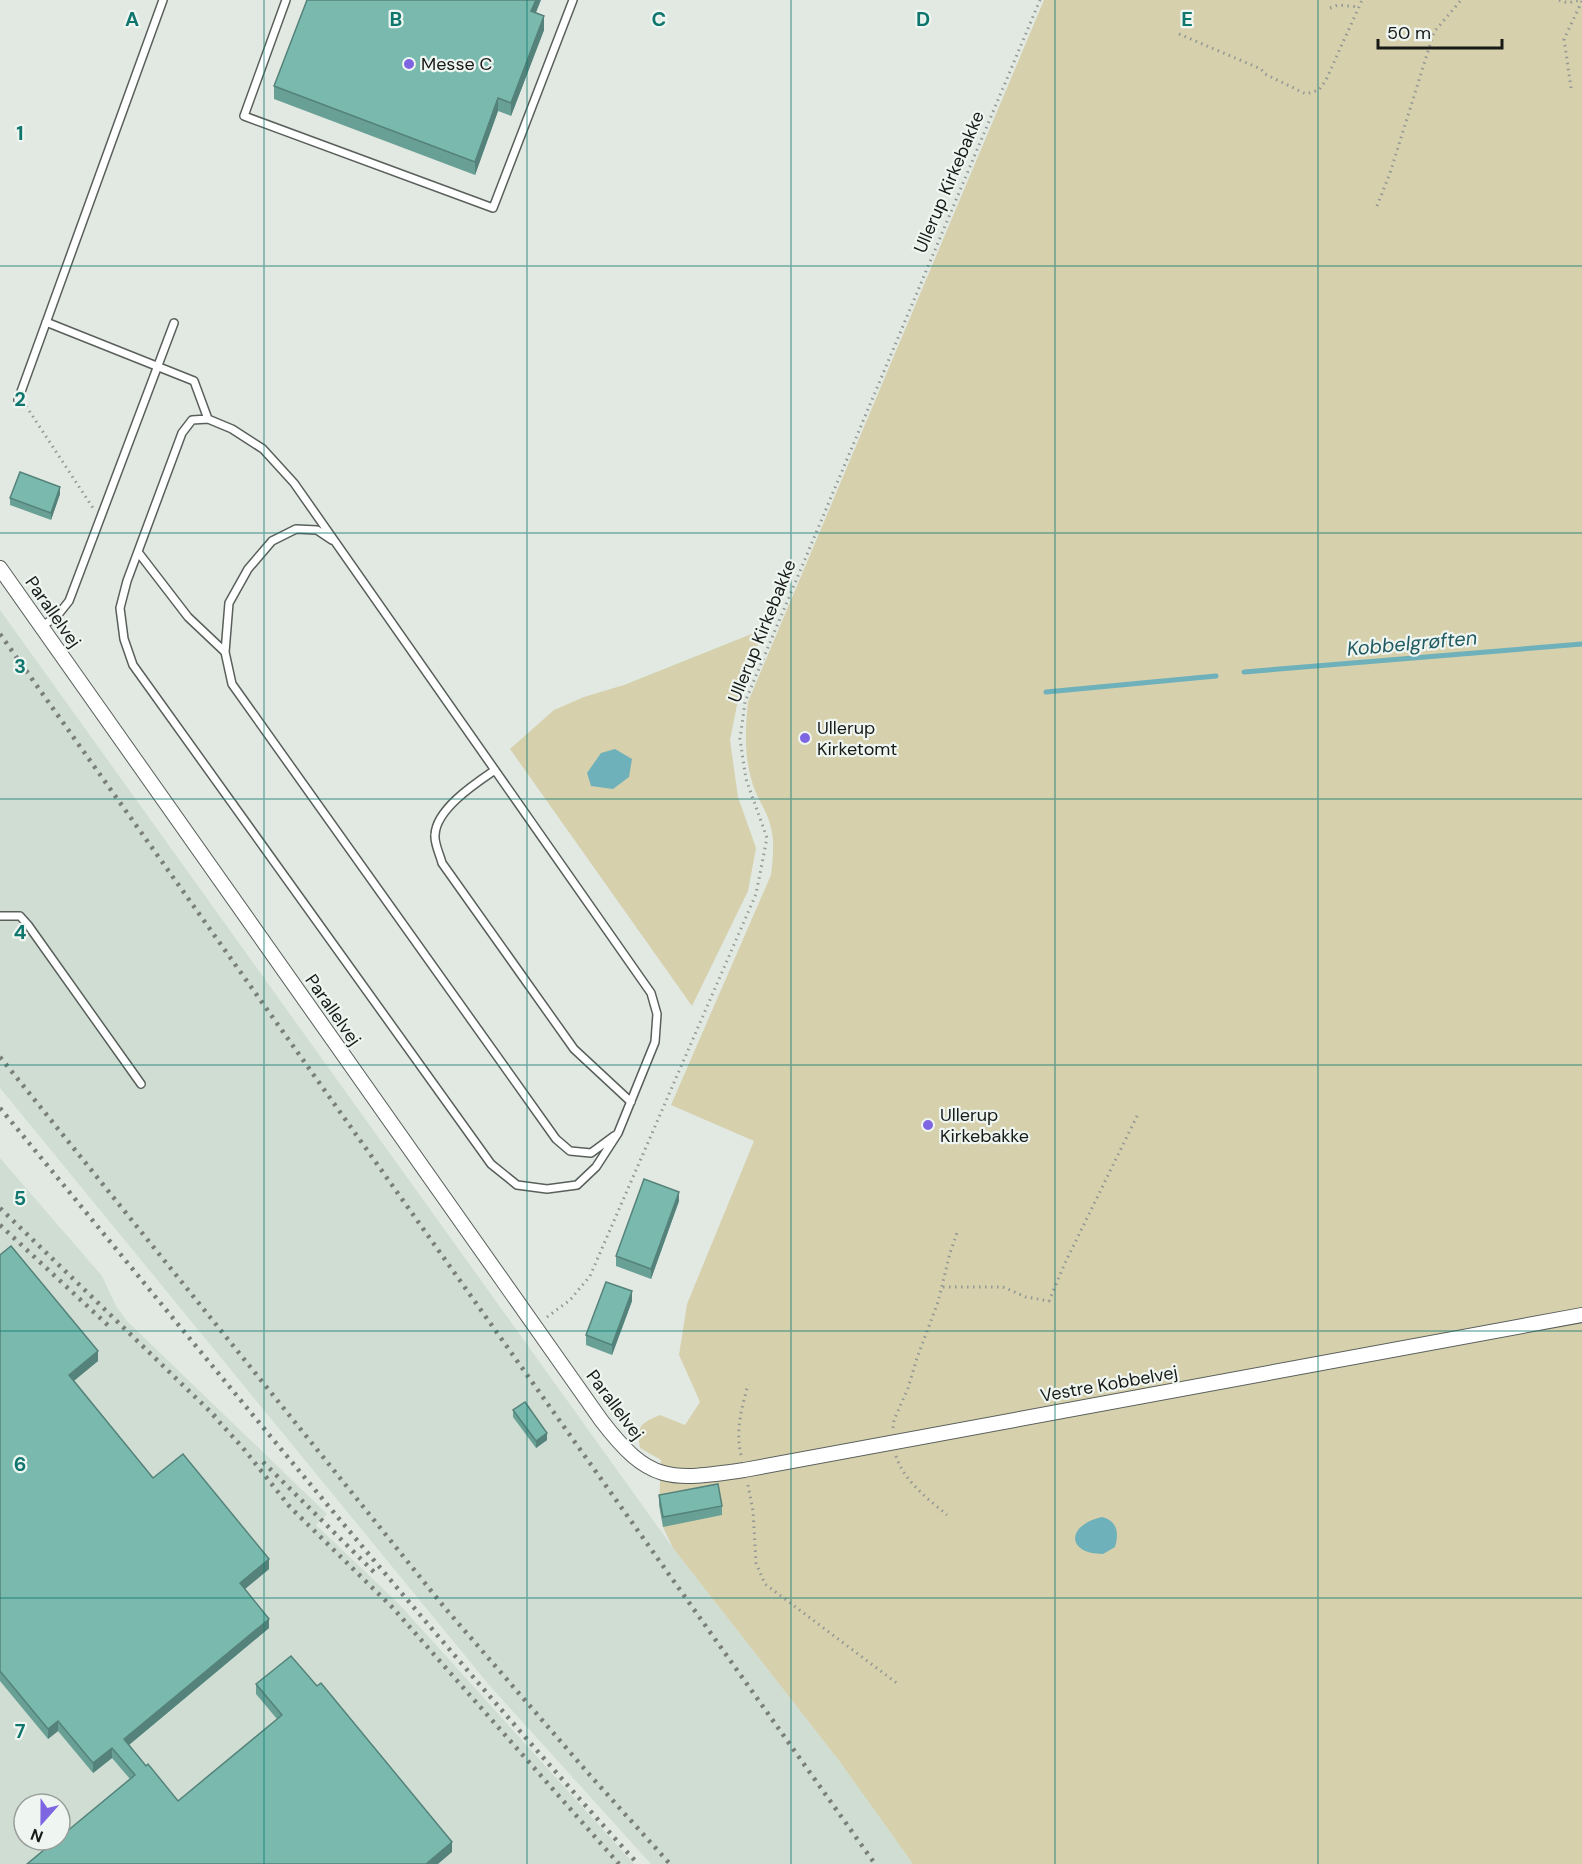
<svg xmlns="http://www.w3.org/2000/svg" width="1582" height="1864" font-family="'DM Sans',sans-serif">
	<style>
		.built { fill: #cfddd3; fill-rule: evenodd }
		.green { fill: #d6d0ad }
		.water { fill: #6fb1bb }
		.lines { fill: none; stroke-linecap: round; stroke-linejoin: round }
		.stream { stroke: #6fb1bb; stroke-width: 5 }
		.lane-casing { stroke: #59605b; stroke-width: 10 }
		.street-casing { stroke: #59605b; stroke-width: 16 }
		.path { stroke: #939894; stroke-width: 3; stroke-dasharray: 1.5 4.5; stroke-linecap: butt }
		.lane { stroke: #fff; stroke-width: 7 }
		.street { stroke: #fff; stroke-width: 14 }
		.rail { stroke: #7a7f7b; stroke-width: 4.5; stroke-dasharray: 3 6; stroke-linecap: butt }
		.wall { fill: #69a096 }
		.shaded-wall { fill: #55827a }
		.building { fill: #7abaae; stroke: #55827a; stroke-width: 1.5 }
		.grid { fill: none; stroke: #0f766e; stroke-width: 1.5; stroke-opacity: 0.55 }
		.poi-dot { fill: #7e66e2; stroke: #eff6f1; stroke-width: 2 }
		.labels { text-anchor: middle; stroke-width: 4.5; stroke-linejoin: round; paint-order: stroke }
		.poi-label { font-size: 18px; fill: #181a18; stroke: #eff6f1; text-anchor: start }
		.street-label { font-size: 18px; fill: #181a18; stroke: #eff6f1 }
		.water-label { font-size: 20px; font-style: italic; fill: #225a62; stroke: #eff6f1 }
		.grid-label { font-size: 20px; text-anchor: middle; font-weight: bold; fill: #0f766e; stroke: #eff6f1; stroke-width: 4.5; stroke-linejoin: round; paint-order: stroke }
	</style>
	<rect width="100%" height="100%" fill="#e2e9e3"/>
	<path class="built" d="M 0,610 L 673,1548 L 840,1762 L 913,1864 L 651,1864 L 490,1686 L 0,1088 Z
		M 0,1158 L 102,1276 L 116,1306 L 127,1321 L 327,1514 L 316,1525 L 398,1603 L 634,1864 L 0,1864 ZM 24,1804 L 60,1804 L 60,1840 L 24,1840 Z"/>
	<path class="green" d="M 1044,0 L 1582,0 L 1582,1864 L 913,1864 L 840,1762 L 673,1548 L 663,1527 L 659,1505 L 661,1460 L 640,1448 C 636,1426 641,1423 660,1415 L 685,1425 L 700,1402 L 679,1355 L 687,1304 L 754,1141 L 671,1105 L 771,875 C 773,858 775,840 770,824 C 766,810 757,798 753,785 C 744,758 745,730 748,702 Z
		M 764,629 L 740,690 L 730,740 L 738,797 L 756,848 L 748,891 L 692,1006 L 510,749 L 554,710 L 584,697 L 624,685 Z"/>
	<path class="water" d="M 615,749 L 632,759 L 629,777 L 613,789 L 591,786 L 587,773 L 601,753 Z
		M 1102,1517 C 1118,1521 1119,1534 1115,1547 L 1103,1554 C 1066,1554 1066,1525 1102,1517 Z"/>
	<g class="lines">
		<path class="stream" d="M 1244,672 L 1582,644
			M 1046,692 L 1216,676"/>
		<defs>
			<path id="lane" d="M 286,0 L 244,116 L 493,208 L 573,0
				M 46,322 L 194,381 L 208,419
				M 18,400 L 163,0
				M 208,419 L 232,429 L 263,449 L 294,483 L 651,993 L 657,1014 L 655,1042 L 618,1133 L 596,1167 L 577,1185 L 547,1189 L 517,1185 L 491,1164 L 133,665 L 124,639 L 120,608 L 127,581 L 182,433 L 192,420 Z
				M 332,540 L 317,530 L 296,529 L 272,541 L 248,569 L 229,603 L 225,652 L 232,684 L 556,1139 L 570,1151 L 591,1153 L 614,1136
				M 138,552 L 188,617 L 225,652
				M 41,627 L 57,616 L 69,601 L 174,323
				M 495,770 C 476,783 436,809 435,835 C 434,843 440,855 442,863 L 574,1049 L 631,1102
				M 0,916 L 20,916 L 28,925 L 141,1084"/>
			<path id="street" d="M 0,568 L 601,1420 C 649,1483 669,1481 744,1470 L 1582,1315"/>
		</defs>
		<use href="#lane" class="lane-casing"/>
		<use href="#street" class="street-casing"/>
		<path class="path" d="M 1559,0 L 1568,3 L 1580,0
			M 1330,8 L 1338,5 L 1359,7
			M 1179,34 L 1261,69 L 1265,74 L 1306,94 L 1319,90 L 1326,80 L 1362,0
			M 1571,88 L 1564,39 L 1582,1
			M 1377,206 L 1390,173 L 1434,32 L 1461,0
			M 26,406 L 93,508
			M 943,1287 L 1003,1287 L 1026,1297 L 1049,1301 L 1065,1263 L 1139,1112
			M 547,1317 L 570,1300 L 590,1276 L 756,894 L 767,838 L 746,779 L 740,739 L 745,702 L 1040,0
			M 893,1428 L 894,1420 L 908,1388 L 917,1358 L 938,1302 L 950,1253 L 958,1230
			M 741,1455 C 735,1430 742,1408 748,1384
			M 896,1456 C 904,1481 927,1498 947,1515
			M 748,1485 L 753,1511 L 756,1563 L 765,1584 L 898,1684"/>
		<use href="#lane" class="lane"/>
		<use href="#street" class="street"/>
		<path class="rail" d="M 0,634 L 875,1864
			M 0,1057 L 445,1608 L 588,1773 L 670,1864
			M 0,1108 C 210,1362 417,1620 638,1864
			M 0,1208 L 219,1420
			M 0,1225 L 112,1329
			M 213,1415 L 243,1448 L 290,1507 L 392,1607 L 619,1864
			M 263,1462 L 378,1576"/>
	</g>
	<path class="wall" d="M 536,13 L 544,30 L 511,116 L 498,111 L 475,175 L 274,99 L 274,86 Z
		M 60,494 L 51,520 L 10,505 L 10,498 Z
		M 679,1201 L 651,1279 L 616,1266 L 616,1256 Z
		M 0,1255 L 98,1361 L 73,1381 L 153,1478 L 269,1569 L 245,1589 L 269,1628 L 129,1745 L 146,1766 L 178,1801 L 277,1719 L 256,1694 L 256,1684 L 452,1852 L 27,1864 L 130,1779 L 112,1758 L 93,1773 L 58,1731 L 48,1739 L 0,1681 Z
		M 632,1301 L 612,1355 L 586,1345 L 586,1335 Z
		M 513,1410 L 547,1440 L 536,1448 L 513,1417 Z
		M 659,1495 L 722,1506 L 722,1515 L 663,1527 L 659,1505 Z"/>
	<path class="shaded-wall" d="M 536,0 L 541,0 L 531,25 L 531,11 Z
		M 544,16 L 544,30 L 511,116 L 511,103 Z
		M 498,98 L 498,111 L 475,175 L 475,162 Z
		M 60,487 L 60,494 L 51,520 L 51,513 Z
		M 679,1192 L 679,1201 L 651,1279 L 651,1269 Z
		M 632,1291 L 632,1301 L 612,1355 L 612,1345 Z
		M 98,1351 L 98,1361 L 69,1385 L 69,1375 Z
		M 547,1433 L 547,1440 L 536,1448 L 536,1441 Z
		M 269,1559 L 269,1569 L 240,1593 L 240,1583 Z
		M 269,1619 L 269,1628 L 124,1749 L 124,1739 Z
		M 58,1721 L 58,1731 L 48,1739 L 48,1729 Z
		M 112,1748 L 112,1758 L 93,1773 L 93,1763 Z
		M 452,1842 L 452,1852 L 438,1864 L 426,1864 Z"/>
	<path class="building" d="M 307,0 L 536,0 L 531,11 L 544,16 L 511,103 L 498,98 L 475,162 L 274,86 Z
		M 20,472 L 60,487 L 51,513 L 10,498 Z
		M 644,1179 L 679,1192 L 651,1269 L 616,1256 Z
		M 11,1246 L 98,1351 L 69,1375 L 153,1478 L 183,1454 L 269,1559 L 240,1583 L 269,1619 L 124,1739 L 146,1766 L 148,1764 L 178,1801 L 282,1715 L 256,1684 L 291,1656 L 317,1686 L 321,1683 L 452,1842 L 426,1864 L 27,1864 L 56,1840 L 60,1840 L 60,1837 L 135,1775 L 112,1748 L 93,1763 L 58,1721 L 48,1729 L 0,1671 L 0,1255 Z
		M 606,1282 L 632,1291 L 612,1345 L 586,1335 Z
		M 525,1402 L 547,1433 L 536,1441 L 513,1410 Z
		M 718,1484 L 722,1506 L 663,1517 L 659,1495 Z"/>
	<path class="grid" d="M 264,0 L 264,1864M 527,0 L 527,1864M 791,0 L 791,1864M 1055,0 L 1055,1864M 1318,0 L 1318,1864M 0,266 L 1582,266M 0,533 L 1582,533M 0,799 L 1582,799M 0,1065 L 1582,1065M 0,1331 L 1582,1331M 0,1598 L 1582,1598"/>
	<g class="poi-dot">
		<circle cx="409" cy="64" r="6"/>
		<circle cx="805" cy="738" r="6"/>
		<circle cx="928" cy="1125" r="6"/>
	</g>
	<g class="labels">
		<g class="poi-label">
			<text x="421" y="70">Messe C</text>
			<text x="817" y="734">Ullerup<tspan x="817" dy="21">Kirketomt</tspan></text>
			<text x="940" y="1121">Ullerup<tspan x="940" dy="21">Kirkebakke</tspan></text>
		</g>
		<g class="street-label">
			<text transform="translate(949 182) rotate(-67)" y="6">Ullerup Kirkebakke</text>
			<text transform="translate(53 612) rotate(55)" y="6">Parallelvej</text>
			<text transform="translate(762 631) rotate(-68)" y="6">Ullerup Kirkebakke</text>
			<text transform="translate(333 1010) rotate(55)" y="6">Parallelvej</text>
			<text transform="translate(1109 1384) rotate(-10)" y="6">Vestre Kobbelvej</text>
			<text transform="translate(615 1405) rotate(53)" y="6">Parallelvej</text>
		</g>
		<g class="water-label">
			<text transform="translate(1412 643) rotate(-5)" y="7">Kobbelgrøften</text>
		</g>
	</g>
	<g class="grid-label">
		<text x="132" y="26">A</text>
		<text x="396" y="26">B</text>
		<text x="659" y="26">C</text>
		<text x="923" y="26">D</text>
		<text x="1187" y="26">E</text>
		<text x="20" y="140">1</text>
		<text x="20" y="406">2</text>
		<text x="20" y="673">3</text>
		<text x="20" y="939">4</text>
		<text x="20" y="1205">5</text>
		<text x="20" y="1471">6</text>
		<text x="20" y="1738">7</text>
	</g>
	<g transform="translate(42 1822) rotate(201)"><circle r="28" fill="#eff6f1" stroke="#999e9a" stroke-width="1.5"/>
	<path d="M0-4.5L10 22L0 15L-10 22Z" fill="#7e66e2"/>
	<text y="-9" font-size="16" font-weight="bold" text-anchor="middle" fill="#181a18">N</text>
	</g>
	<path d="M1378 39v9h124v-9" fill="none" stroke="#181a18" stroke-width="3"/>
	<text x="1387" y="39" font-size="18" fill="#181a18" stroke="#eff6f1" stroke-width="4.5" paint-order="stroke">50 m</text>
</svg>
